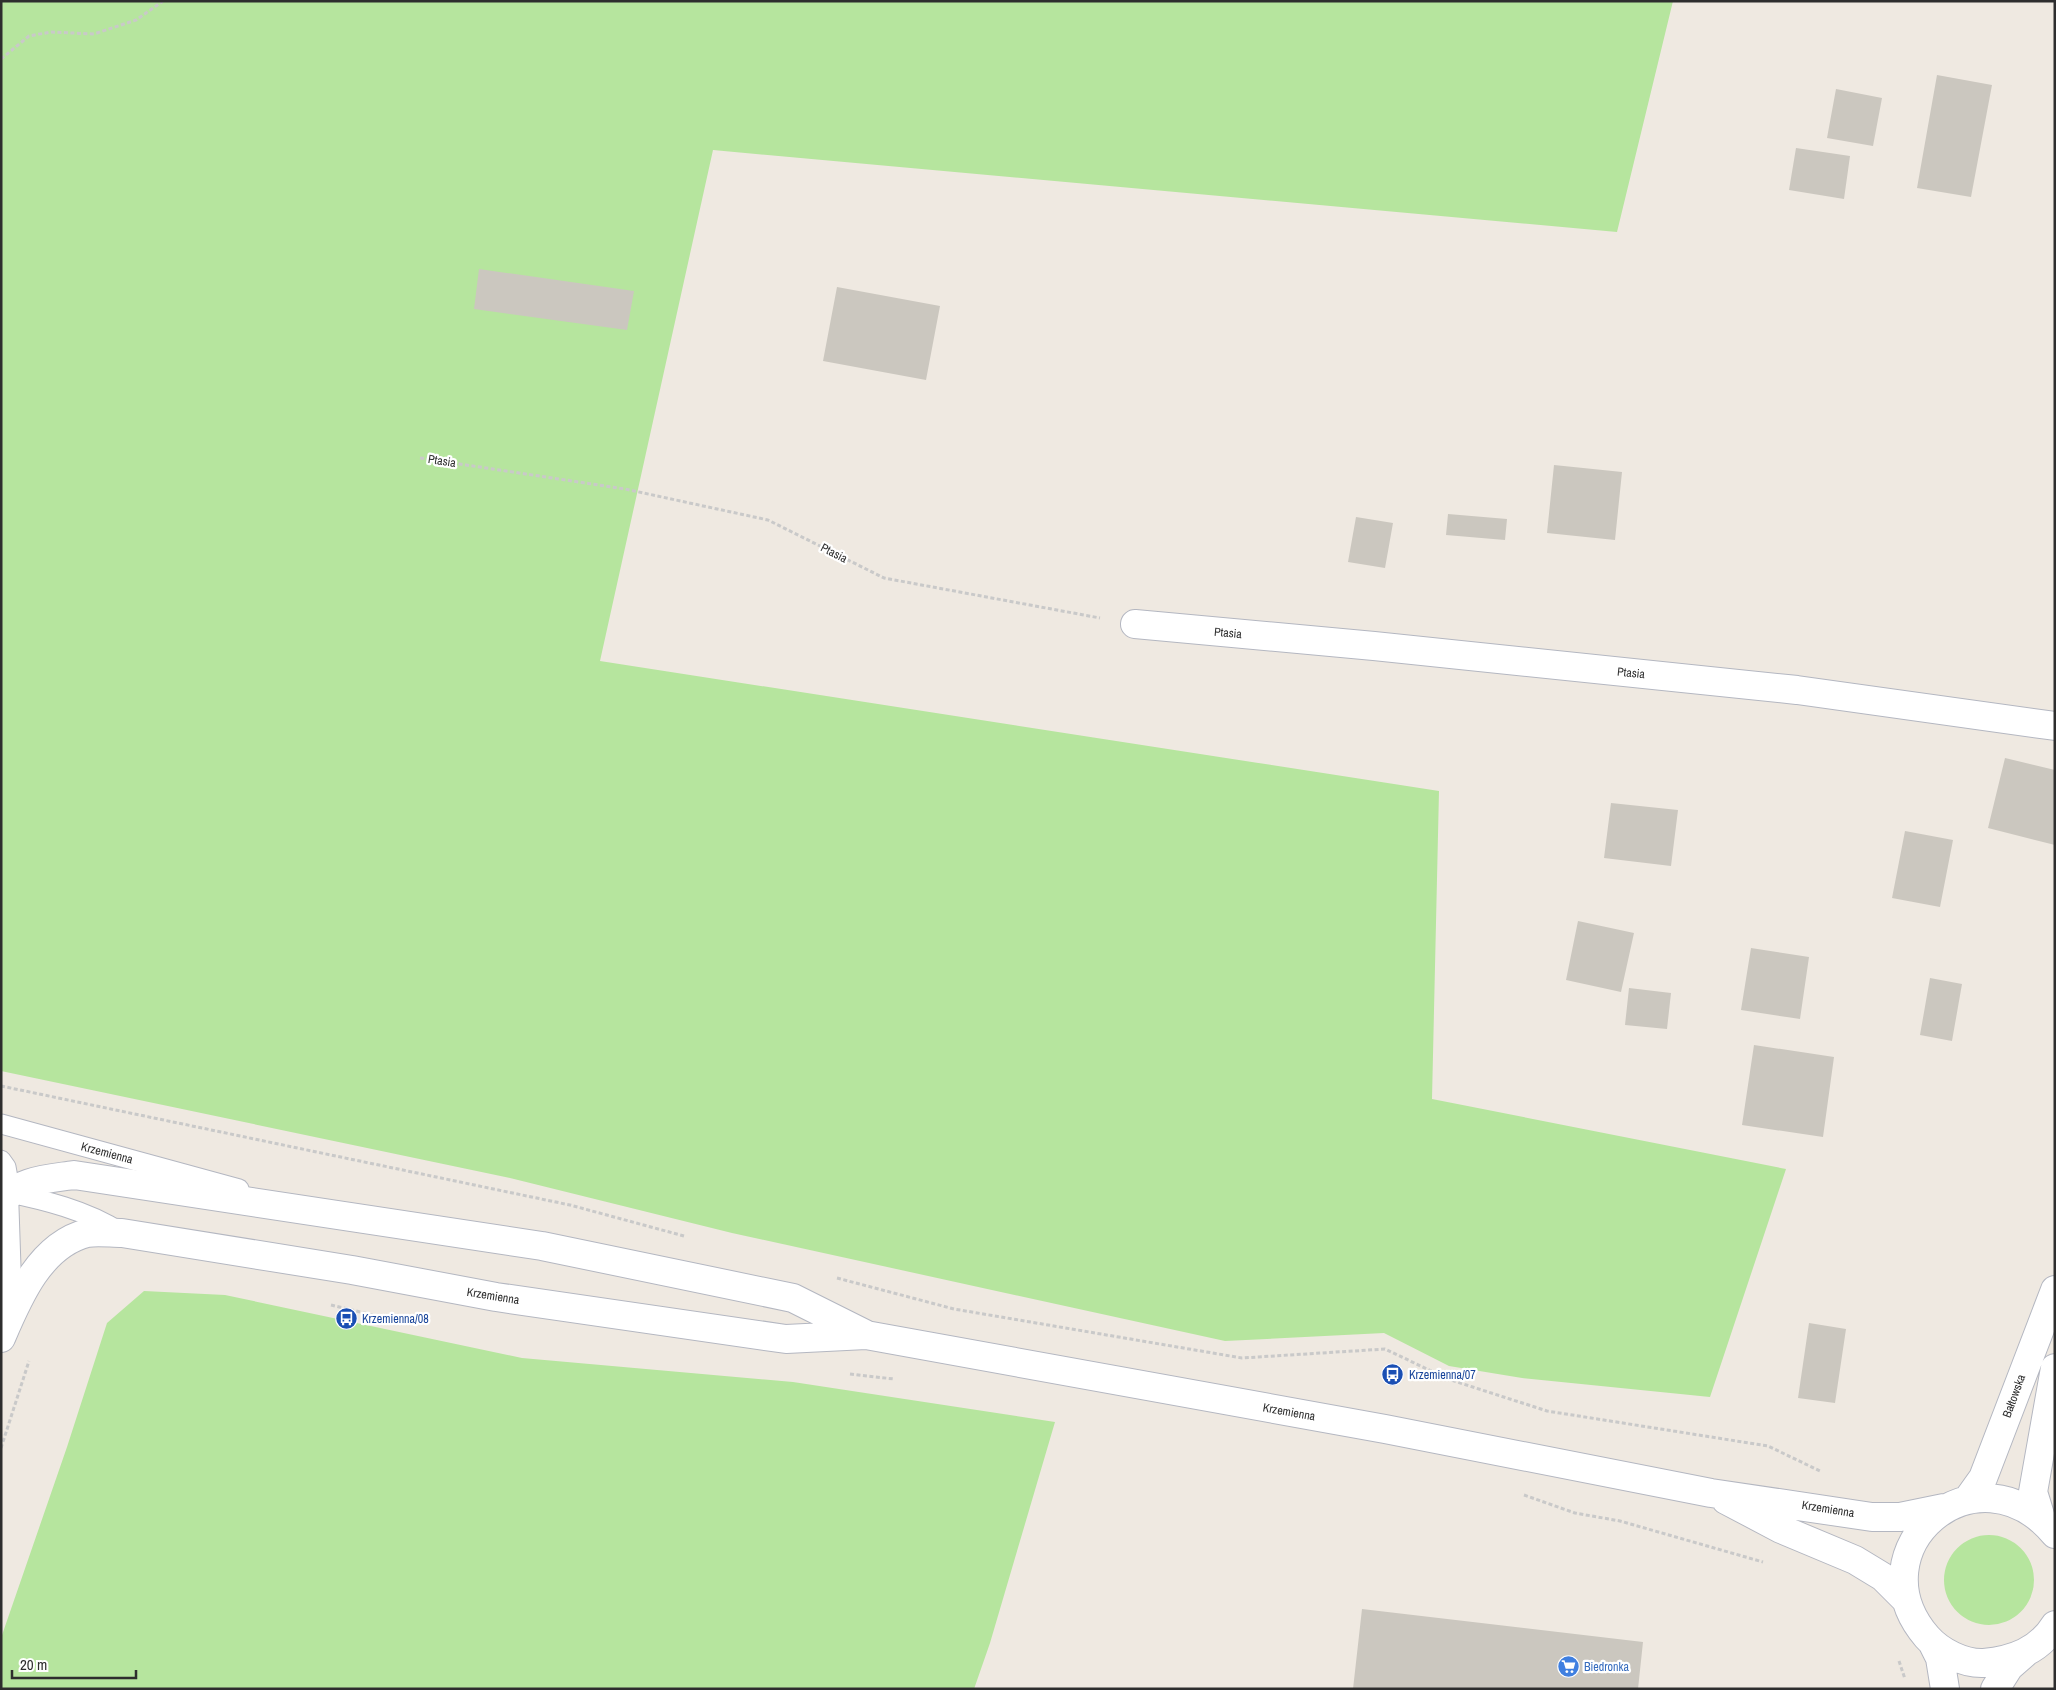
<svg xmlns="http://www.w3.org/2000/svg" width="2056" height="1690" font-family="'Archivo Narrow',sans-serif">
	<style>
		.green { fill: #b6e59e }
		.building { fill: #cbc7bf }
		.lines { fill: none; stroke-linecap: round; stroke-linejoin: round }
		.service-casing { stroke: #b4b7c1; stroke-width: 21 }
		.minor-casing { stroke: #b4b7c1; stroke-width: 30 }
		.secondary-casing { stroke: #b4b7c1; stroke-width: 30 }
		.path { stroke: #c9c9c9; stroke-width: 3; stroke-dasharray: 4 2.5; stroke-linecap: butt }
		.service { stroke: #fff; stroke-width: 19 }
		.minor { stroke: #fff; stroke-width: 28 }
		.secondary { stroke: #fff; stroke-width: 28 }
		.labels { text-anchor: middle; stroke-width: 4.5; stroke-linejoin: round; paint-order: stroke }
		.street-label { font-size: 12px; fill: #2e2e2e; stroke: #fff }
		.transit-label { font-size: 12px; fill: #164399; stroke: #fff; text-anchor: start }
		.shop-label { font-size: 12px; fill: #366cbe; stroke: #fff; text-anchor: start }
	</style>
	<rect width="100%" height="100%" fill="#efe9e1"/>
	<path class="green" d="M 1,1 L 1673,1 L 1617,232 L 713,150 L 600,661 L 1439,791 L 1432,1099 L 1786,1169 L 1710,1397 L 1522,1378 L 1449,1366 L 1384,1333 L 1225,1341 L 732,1233 L 510,1178 L 1,1071 Z
		M 144,1291 L 225,1295 L 522,1358 L 793,1382 L 1055,1422 L 990,1643 L 974,1689 L 1,1689 L 1,1638 L 67,1447 L 107,1323 Z
		M1944 1580a45 45 0 1 1 90 0a45 45 0 1 1-90 0Z"/>
	<path class="building" d="M 1937,75 L 1992,85 L 1971,197 L 1917,188 Z
		M 1836,89 L 1882,98 L 1873,146 L 1827,138 Z
		M 1796,148 L 1850,156 L 1844,199 L 1789,190 Z
		M 479,269 L 634,291 L 627,330 L 474,309 Z
		M 837,287 L 940,306 L 926,380 L 823,361 Z
		M 1554,465 L 1622,472 L 1615,540 L 1547,533 Z
		M 1448,514 L 1507,519 L 1505,540 L 1446,535 Z
		M 1356,517 L 1393,523 L 1385,568 L 1348,562 Z
		M 2005,758 L 2055,770 L 2055,845 L 1988,828 Z
		M 1611,803 L 1678,810 L 1671,866 L 1604,858 Z
		M 1905,831 L 1953,840 L 1940,907 L 1892,898 Z
		M 1578,921 L 1634,933 L 1621,992 L 1566,980 Z
		M 1751,948 L 1809,957 L 1800,1019 L 1741,1010 Z
		M 1930,978 L 1962,984 L 1952,1041 L 1920,1035 Z
		M 1629,988 L 1671,993 L 1667,1029 L 1625,1025 Z
		M 1754,1045 L 1834,1057 L 1823,1137 L 1742,1125 Z
		M 1809,1323 L 1846,1329 L 1835,1403 L 1798,1398 Z
		M 1362,1609 L 1643,1642 L 1638,1689 L 1353,1689 Z"/>
	<g class="lines">
		<defs>
			<path id="service" d="M 1,1124 L 239,1189
				M 1,1160 L 6,1167 L 8,1178 L 11,1267 L 7,1312
				M 5,1192 C 44,1200 86,1210 120,1232"/>
			<path id="minor" d="M 1135,624 L 1374,646 L 1797,690 L 2055,726"/>
			<path id="secondary" d="M 1,1203 C 17,1180 48,1179 74,1175 L 542,1246 L 793,1298 L 865,1334
				M 1,1338 C 18,1298 40,1245 87,1233 C 97,1231 111,1233 122,1233 L 352,1270 L 496,1297 L 786,1339 L 866,1335 L 1385,1429 L 1711,1493 L 1872,1517 L 1900,1517 L 1944,1508
				M 1968,1499 L 1983,1478 L 2055,1290
				M 1726,1500 L 1781,1529 L 1855,1560 L 1883,1577 L 1905,1599
				M 2041,1518 L 2033,1492 L 2055,1368
				M 2055,1534 C 1976,1440 1852,1550 1927,1637 C 1940,1652 1964,1664 1984,1663 C 2013,1660 2039,1651 2055,1625
				M 1933,1644 L 1940,1658 L 1945,1689
				M 1995,1689 L 2009,1667 L 2025,1653"/>
		</defs>
		<use href="#service" class="service-casing"/>
		<use href="#minor" class="minor-casing"/>
		<use href="#secondary" class="secondary-casing"/>
		<path class="path" d="M 1,59 L 29,36 L 51,32 L 94,34 L 136,20 L 163,1
			M 420,458 L 625,489 L 768,520 L 884,578 L 1100,618
			M 1,1086 L 570,1205 L 684,1236
			M 837,1278 L 954,1309 L 1242,1358 L 1385,1349 L 1448,1379 L 1547,1411 L 1768,1446 L 1820,1471
			M 331,1305 L 381,1317 L 398,1317
			M 850,1374 L 894,1379
			M 1,1448 L 29,1361
			M 1524,1495 L 1575,1513 L 1620,1521 L 1763,1562
			M 1899,1661 L 1905,1679"/>
		<use href="#service" class="service"/>
		<use href="#minor" class="minor"/>
		<use href="#secondary" class="secondary"/>
	</g>
	<defs>
		<symbol id="bus-disc" viewBox="-11 -11 22 22"><circle r="9.5" fill="#1a4fb4" stroke="#fff"/><path d="M-5-6H5V4H4V6H2V4H-2V6H-4V4H-5ZM-3.5-4V0h7V-4ZM-3.5 1.2v1.5H-2V1.2ZM2 1.2v1.5H3.5V1.2Z" fill="#fff"/></symbol>
		<symbol id="supermarket-disc" viewBox="-11 -11 22 22"><circle r="9.5" fill="#3f7fe0" stroke="#fff"/><path d="M-6-5.5h2.5l.6 2H6L4.5 2H-2.5L-4.4-4H-6ZM-1.5 3.2a1.3 1.3 0 1 0 .1 0ZM3 3.2a1.3 1.3 0 1 0 .1 0Z" fill="#fff"/></symbol>
	</defs>
	<g fill-rule="evenodd">
		<use href="#bus-disc" x="334" y="1306" width="25" height="25"/>
		<use href="#bus-disc" x="1380" y="1362" width="25" height="25"/>
		<use href="#supermarket-disc" x="1556" y="1654" width="25" height="25"/>
	</g>
	<g class="labels">
		<g class="street-label">
			<text transform="translate(442 461) rotate(9)" y="4">Ptasia</text>
			<text transform="translate(834 553) rotate(27)" y="4">Ptasia</text>
			<text transform="translate(1228 633) rotate(5)" y="4">Ptasia</text>
			<text transform="translate(1631 673) rotate(6)" y="4">Ptasia</text>
			<text transform="translate(107 1153) rotate(15)" y="4">Krzemienna</text>
			<text transform="translate(493 1296) rotate(9)" y="4">Krzemienna</text>
			<text transform="translate(2014 1396) rotate(-70)" y="4">Bałtowska</text>
			<text transform="translate(1289 1412) rotate(10)" y="4">Krzemienna</text>
			<text transform="translate(1828 1509) rotate(9)" y="4">Krzemienna</text>
		</g>
		<g class="transit-label">
			<text x="362" y="1323">Krzemienna/08</text>
			<text x="1409" y="1379">Krzemienna/07</text>
		</g>
		<g class="shop-label">
			<text x="1584" y="1671">Biedronka</text>
		</g>
	</g>
	<rect width="2056" height="1690" fill="none" stroke="#2e2e2e" stroke-width="5"/>
	<path d="M12 1670v8h124v-8" fill="none" stroke="#2e2e2e" stroke-width="2.5"/>
	<text x="20" y="1670" font-size="15" fill="#2e2e2e" stroke="#ffffff" stroke-width="4" paint-order="stroke">20 m</text>
</svg>
